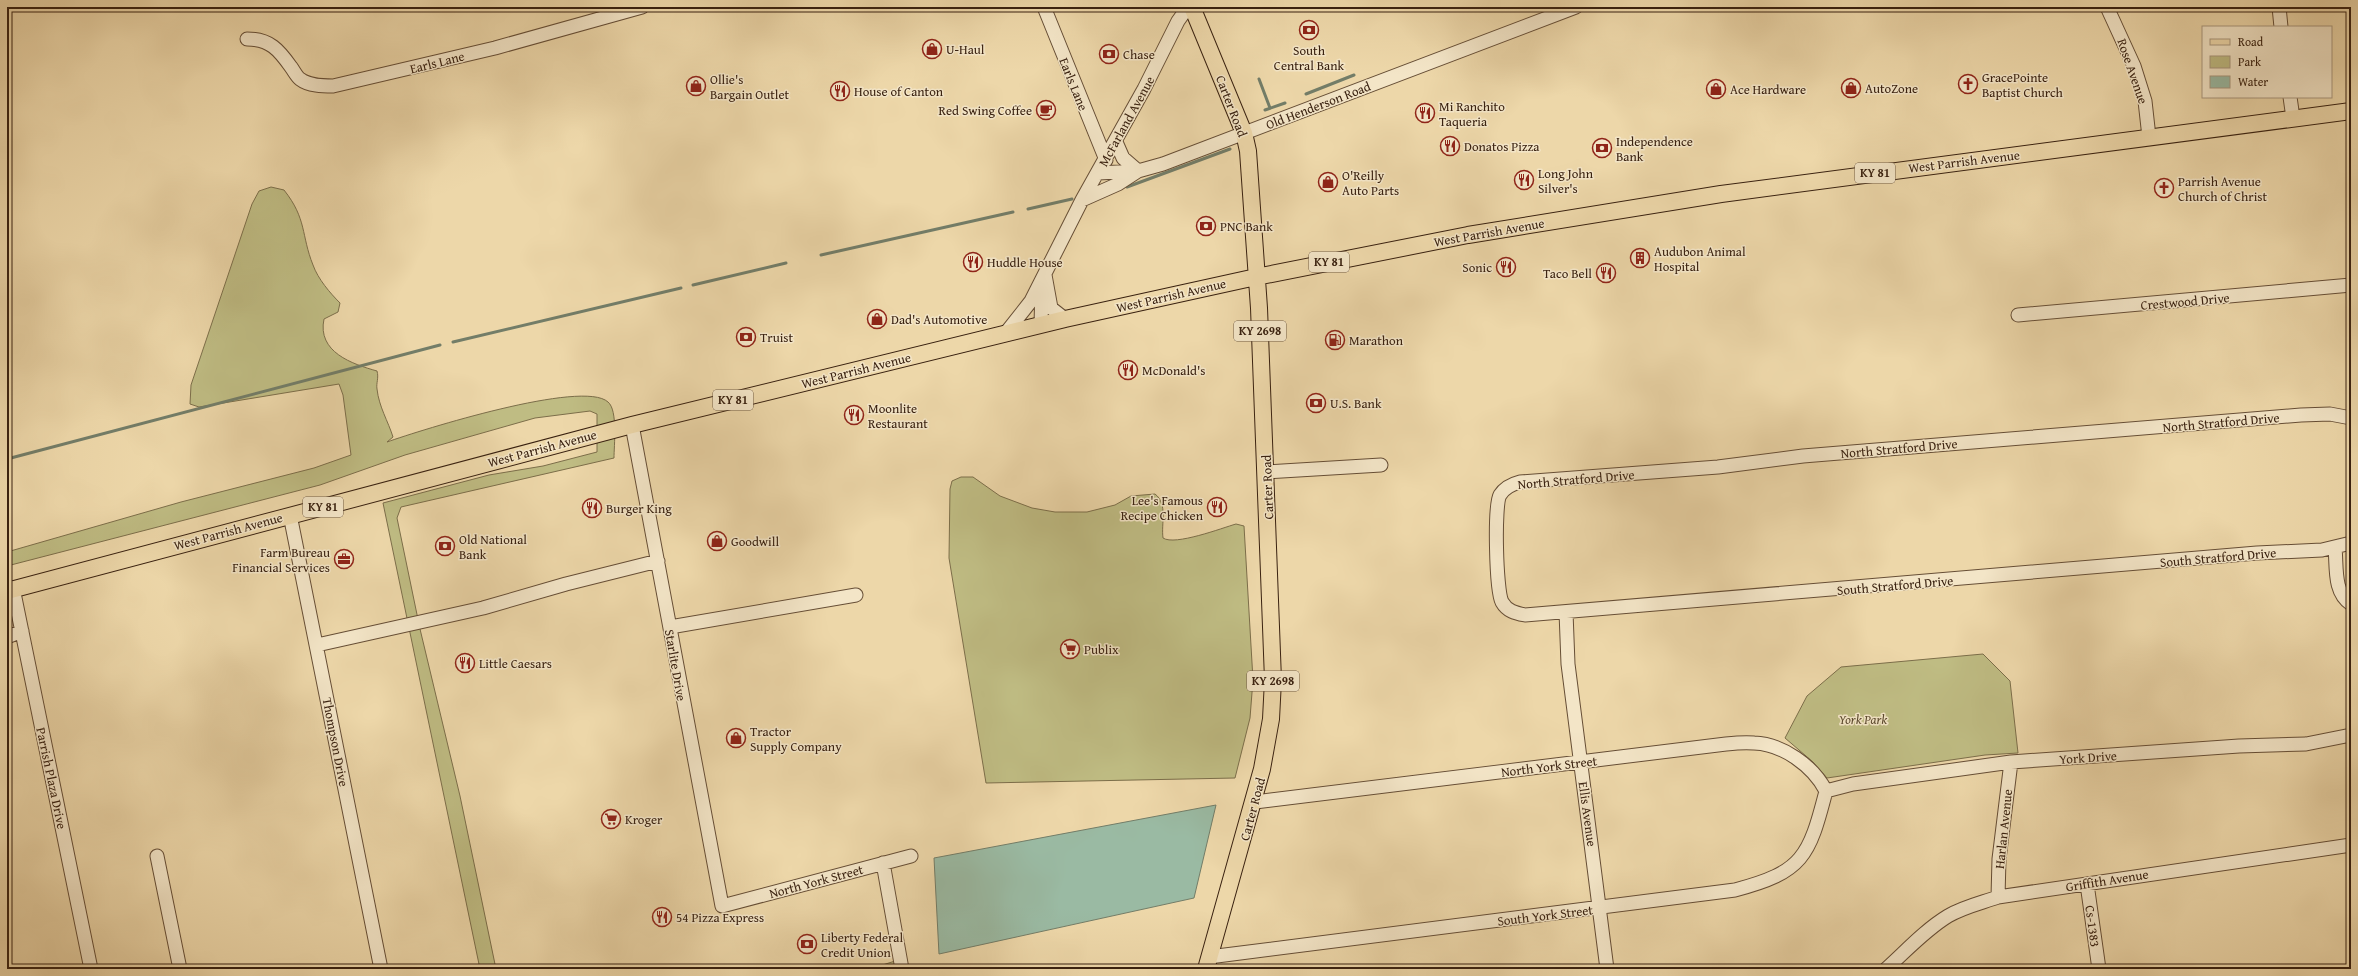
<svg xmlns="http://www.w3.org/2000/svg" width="2358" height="976" font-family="'Gentium Book Plus',serif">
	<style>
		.green { fill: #bfbc83; stroke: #7c6e4a }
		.water { fill: #9abaa3; stroke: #737d68 }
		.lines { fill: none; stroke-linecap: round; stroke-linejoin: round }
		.stream { stroke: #737d68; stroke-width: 3 }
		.minor-casing { stroke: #664e36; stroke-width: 15 }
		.major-casing { stroke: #392110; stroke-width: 18 }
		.minor { stroke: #f3e5c7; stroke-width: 13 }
		.major { stroke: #edd7a9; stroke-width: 16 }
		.labels { text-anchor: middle; stroke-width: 3; stroke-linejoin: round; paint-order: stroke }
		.shield { fill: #f3e5c7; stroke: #715c47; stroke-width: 1 }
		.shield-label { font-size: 12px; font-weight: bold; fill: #392110 }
		.poi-label { font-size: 13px; fill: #392110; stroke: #f3e5c7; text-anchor: start }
		.street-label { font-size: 13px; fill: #392110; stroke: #f3e5c7 }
		.park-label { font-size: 13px; font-style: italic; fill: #5a482d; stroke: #f3e5c7 }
	</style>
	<rect width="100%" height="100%" fill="#edd7a9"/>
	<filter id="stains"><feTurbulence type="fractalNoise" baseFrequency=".005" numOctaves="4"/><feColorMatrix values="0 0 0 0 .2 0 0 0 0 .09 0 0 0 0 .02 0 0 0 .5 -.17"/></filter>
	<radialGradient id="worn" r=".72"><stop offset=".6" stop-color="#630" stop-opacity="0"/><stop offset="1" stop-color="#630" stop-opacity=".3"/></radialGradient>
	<path class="green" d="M 271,187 L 284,190 C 307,219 301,235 313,265 C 318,279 330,293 340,303 L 338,312 L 324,319 C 317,352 352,364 377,371 C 379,378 376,383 377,389 C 379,407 388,421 393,437 L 387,442 C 421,430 583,379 608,402 C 618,410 614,446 614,458 L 401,507 L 397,518 L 420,629 L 460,796 L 496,969 L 480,969 L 383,503 L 489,475 L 543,466 L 597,452 L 597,414 L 590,411 L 535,418 L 405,455 L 320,485 L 7,566 L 7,552 L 181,502 L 314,468 L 351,455 L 343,395 L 339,384 L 199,407 L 190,404 L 191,385 L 252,204 L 259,191 Z
		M 961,477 L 973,477 L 1000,496 L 1032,508 L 1055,512 L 1087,512 L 1115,505 L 1131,496 L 1155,494 C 1168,504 1161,523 1163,538 C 1175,546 1222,528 1236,524 L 1244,526 L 1253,680 L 1250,718 L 1235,778 L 986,783 L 949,558 L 950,489 L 952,481 Z
		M 1983,654 L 2010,681 L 2018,753 L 1985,755 L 1827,778 L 1813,762 L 1785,738 L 1807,696 L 1841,667 Z
		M 895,961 L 897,969 L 870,969 Z"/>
	<path class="water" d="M 1216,805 L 1194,898 L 939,954 L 934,858 Z"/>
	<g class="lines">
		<path class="stream" d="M 1259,79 L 1270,108
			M 1306,94 L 1354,75
			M 1265,110 L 1285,103
			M 1127,187 L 1230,149
			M 1028,209 L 1072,199
			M 821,255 L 1013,212
			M 693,285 L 786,263
			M 453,342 L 681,288
			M 7,459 L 440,345"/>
		<defs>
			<path id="minor" d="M 1044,7 L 1106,160
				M 2107,7 L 2134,66 L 2145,101 L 2149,137
				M 2279,7 L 2281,27
				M 247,39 C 270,39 279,50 291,67 C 294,71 297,77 300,79 C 309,86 323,86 333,86 L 495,48 L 642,7
				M 2290,97 L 2293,118
				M 1098,173 L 1138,171 L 1163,164 L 1576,7
				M 1082,200 L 1118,184 L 1138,171 L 1123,158 L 1116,142
				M 1045,275 L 1051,308 L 1065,319
				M 2018,315 L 2351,285
				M 1041,325 L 1042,287
				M 1005,334 L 1031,301 L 1082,200 L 1144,89 L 1178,21 L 1188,7
				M 2351,418 L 2330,414 L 2301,415 L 1803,456 L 1718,467 L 1520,482 C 1512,484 1505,487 1500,495 C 1494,505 1496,590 1502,602 C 1507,611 1515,613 1525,615 L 2257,553 L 2322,550 L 2351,543
				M 632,425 L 722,906 L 911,856
				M 1266,472 L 1381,465
				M 290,515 L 381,969
				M 2335,548 C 2337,567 2333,592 2351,604
				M 13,588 L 91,969
				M 1566,612 L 1568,664 L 1607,969
				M 670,627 L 856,595
				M 7,637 L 22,631
				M 317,645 L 483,608 L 566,584 L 658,561
				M 1826,791 L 1853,784 L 2011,762 L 2239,746 L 2306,744 L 2351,735
				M 1255,802 L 1726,744 C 1735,743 1745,742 1754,743 C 1783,744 1813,766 1826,791
				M 157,856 L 180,969
				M 883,863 L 902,969
				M 2087,884 L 2099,969
				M 1998,897 L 1999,859 L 2011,762
				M 1209,957 L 1735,890 C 1803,872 1809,857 1826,791
				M 1886,969 C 1906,951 1925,930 1948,916 C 1963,907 1981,903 1998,897 L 2351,845"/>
			<path id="major" d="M 1192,7 L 1244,133 L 1248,151 L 1259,308 L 1273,680 L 1271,719 L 1262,769 L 1206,969
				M 7,591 L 632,425 L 1065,319 L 1256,277 L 1468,235 L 1721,194 L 2351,111"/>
		</defs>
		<use href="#minor" class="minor-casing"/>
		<use href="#major" class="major-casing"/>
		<use href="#minor" class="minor"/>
		<use href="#major" class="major"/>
	</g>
	<defs>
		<symbol id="bank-ring" viewBox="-11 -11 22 22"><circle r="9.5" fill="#f3e5c7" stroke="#8f2418" stroke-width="1.5"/><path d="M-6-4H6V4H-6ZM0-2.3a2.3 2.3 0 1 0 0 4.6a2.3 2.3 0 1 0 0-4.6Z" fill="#8f2418"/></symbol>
		<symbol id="shop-ring" viewBox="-11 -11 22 22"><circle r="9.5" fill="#f3e5c7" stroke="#8f2418" stroke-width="1.5"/><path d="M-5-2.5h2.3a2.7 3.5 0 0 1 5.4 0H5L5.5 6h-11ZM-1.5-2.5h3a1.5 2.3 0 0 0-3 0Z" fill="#8f2418"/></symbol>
		<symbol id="church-ring" viewBox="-11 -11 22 22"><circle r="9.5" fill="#f3e5c7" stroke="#8f2418" stroke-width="1.5"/><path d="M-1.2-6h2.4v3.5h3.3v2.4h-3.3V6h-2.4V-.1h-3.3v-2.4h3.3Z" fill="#8f2418"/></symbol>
		<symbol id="restaurant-ring" viewBox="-11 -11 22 22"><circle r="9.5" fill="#f3e5c7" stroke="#8f2418" stroke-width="1.5"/><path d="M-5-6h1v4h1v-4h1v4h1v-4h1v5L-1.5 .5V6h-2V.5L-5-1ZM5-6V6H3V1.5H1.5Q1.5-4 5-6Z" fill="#8f2418"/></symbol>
		<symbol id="cafe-ring" viewBox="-11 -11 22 22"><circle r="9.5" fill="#f3e5c7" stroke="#8f2418" stroke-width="1.5"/><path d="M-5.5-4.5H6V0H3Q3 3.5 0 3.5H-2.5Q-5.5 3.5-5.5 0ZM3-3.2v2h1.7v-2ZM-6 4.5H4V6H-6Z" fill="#8f2418"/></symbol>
		<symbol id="building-ring" viewBox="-11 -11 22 22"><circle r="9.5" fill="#f3e5c7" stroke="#8f2418" stroke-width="1.5"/><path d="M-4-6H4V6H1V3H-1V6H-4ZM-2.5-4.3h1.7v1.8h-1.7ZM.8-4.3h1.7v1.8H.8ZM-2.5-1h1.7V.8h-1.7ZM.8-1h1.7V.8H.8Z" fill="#8f2418"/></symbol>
		<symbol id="fuel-ring" viewBox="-11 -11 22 22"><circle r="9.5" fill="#f3e5c7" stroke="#8f2418" stroke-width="1.5"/><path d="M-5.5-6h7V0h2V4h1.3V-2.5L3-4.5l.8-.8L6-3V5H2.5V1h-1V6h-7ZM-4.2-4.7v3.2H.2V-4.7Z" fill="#8f2418"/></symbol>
		<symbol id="office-ring" viewBox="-11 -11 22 22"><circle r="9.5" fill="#f3e5c7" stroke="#8f2418" stroke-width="1.5"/><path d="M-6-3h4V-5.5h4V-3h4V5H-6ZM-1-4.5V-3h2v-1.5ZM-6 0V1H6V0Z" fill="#8f2418"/></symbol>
		<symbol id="supermarket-ring" viewBox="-11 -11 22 22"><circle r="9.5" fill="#f3e5c7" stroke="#8f2418" stroke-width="1.5"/><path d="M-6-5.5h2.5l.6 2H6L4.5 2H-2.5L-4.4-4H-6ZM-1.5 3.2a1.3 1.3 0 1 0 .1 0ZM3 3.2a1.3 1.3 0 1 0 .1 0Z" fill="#8f2418"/></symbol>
	</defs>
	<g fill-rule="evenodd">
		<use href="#bank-ring" x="1298" y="19" width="22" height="22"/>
		<use href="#shop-ring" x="921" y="38" width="22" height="22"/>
		<use href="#bank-ring" x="1098" y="43" width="22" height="22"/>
		<use href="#church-ring" x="1957" y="73" width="22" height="22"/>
		<use href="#shop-ring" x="685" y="75" width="22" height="22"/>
		<use href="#shop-ring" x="1840" y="77" width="22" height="22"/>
		<use href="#shop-ring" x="1705" y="78" width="22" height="22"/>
		<use href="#restaurant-ring" x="829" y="80" width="22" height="22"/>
		<use href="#cafe-ring" x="1035" y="99" width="22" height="22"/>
		<use href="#restaurant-ring" x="1414" y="102" width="22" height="22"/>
		<use href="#restaurant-ring" x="1439" y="135" width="22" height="22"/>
		<use href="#bank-ring" x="1591" y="137" width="22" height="22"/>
		<use href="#restaurant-ring" x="1513" y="169" width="22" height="22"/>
		<use href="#shop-ring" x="1317" y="171" width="22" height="22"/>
		<use href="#church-ring" x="2153" y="177" width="22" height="22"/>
		<use href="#bank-ring" x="1195" y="215" width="22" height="22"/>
		<use href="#building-ring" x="1629" y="247" width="22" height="22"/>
		<use href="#restaurant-ring" x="962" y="251" width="22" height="22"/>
		<use href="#restaurant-ring" x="1495" y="256" width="22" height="22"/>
		<use href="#restaurant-ring" x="1595" y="262" width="22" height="22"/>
		<use href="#shop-ring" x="866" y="308" width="22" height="22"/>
		<use href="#bank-ring" x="735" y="326" width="22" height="22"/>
		<use href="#fuel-ring" x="1324" y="329" width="22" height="22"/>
		<use href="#restaurant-ring" x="1117" y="359" width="22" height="22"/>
		<use href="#bank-ring" x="1305" y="392" width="22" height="22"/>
		<use href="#restaurant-ring" x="843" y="404" width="22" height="22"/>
		<use href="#restaurant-ring" x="1206" y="496" width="22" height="22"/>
		<use href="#restaurant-ring" x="581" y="497" width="22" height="22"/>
		<use href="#shop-ring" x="706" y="530" width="22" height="22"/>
		<use href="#bank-ring" x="434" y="535" width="22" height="22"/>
		<use href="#office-ring" x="333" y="548" width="22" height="22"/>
		<use href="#supermarket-ring" x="1059" y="638" width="22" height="22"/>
		<use href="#restaurant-ring" x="454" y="652" width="22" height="22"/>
		<use href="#shop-ring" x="725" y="727" width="22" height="22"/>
		<use href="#supermarket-ring" x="600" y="808" width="22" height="22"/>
		<use href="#restaurant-ring" x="651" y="906" width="22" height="22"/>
		<use href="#bank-ring" x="796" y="933" width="22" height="22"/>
	</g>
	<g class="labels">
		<g class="shield">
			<rect x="1855" y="163" width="40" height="20" rx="3"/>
			<rect x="1309" y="252" width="40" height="20" rx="3"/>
			<rect x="1234" y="321" width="52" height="20" rx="3"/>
			<rect x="713" y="390" width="40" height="20" rx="3"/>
			<rect x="303" y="497" width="40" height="20" rx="3"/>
			<rect x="1247" y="671" width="52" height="20" rx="3"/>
		</g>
		<g class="shield-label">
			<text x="1875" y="177">KY 81</text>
			<text x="1329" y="266">KY 81</text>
			<text x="1260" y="335">KY 2698</text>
			<text x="733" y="404">KY 81</text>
			<text x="323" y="511">KY 81</text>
			<text x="1273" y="685">KY 2698</text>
		</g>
		<g class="poi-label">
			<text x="946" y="54">U-Haul</text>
			<text x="1309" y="55" text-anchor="middle">South<tspan x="1309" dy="15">Central Bank</tspan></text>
			<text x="1123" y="59">Chase</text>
			<text x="1982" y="82">GracePointe<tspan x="1982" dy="15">Baptist Church</tspan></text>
			<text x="710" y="84">Ollie's<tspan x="710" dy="15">Bargain Outlet</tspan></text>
			<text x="1865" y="93">AutoZone</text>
			<text x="1730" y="94">Ace Hardware</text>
			<text x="854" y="96">House of Canton</text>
			<text x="1439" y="111">Mi Ranchito<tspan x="1439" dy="15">Taqueria</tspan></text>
			<text x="1032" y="115" text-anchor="end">Red Swing Coffee</text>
			<text x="1616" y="146">Independence<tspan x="1616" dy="15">Bank</tspan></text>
			<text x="1464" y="151">Donatos Pizza</text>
			<text x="1538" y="178">Long John<tspan x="1538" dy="15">Silver's</tspan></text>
			<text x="1342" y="180">O'Reilly<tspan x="1342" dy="15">Auto Parts</tspan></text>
			<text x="2178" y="186">Parrish Avenue<tspan x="2178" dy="15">Church of Christ</tspan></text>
			<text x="1220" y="231">PNC Bank</text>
			<text x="1654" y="256">Audubon Animal<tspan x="1654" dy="15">Hospital</tspan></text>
			<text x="987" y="267">Huddle House</text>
			<text x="1492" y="272" text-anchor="end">Sonic</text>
			<text x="1592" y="278" text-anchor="end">Taco Bell</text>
			<text x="891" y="324">Dad's Automotive</text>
			<text x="760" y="342">Truist</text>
			<text x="1349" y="345">Marathon</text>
			<text x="1142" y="375">McDonald's</text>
			<text x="1330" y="408">U.S. Bank</text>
			<text x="868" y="413">Moonlite<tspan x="868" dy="15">Restaurant</tspan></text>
			<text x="1203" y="505" text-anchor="end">Lee's Famous<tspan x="1203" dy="15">Recipe Chicken</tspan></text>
			<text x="606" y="513">Burger King</text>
			<text x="459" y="544">Old National<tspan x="459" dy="15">Bank</tspan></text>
			<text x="731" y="546">Goodwill</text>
			<text x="330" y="557" text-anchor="end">Farm Bureau<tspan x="330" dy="15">Financial Services</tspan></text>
			<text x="1084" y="654">Publix</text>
			<text x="479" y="668">Little Caesars</text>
			<text x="750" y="736">Tractor<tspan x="750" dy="15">Supply Company</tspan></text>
			<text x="625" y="824">Kroger</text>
			<text x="676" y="922">54 Pizza Express</text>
			<text x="821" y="942">Liberty Federal<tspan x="821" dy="15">Credit Union</tspan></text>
		</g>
		<g class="street-label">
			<text transform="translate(437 62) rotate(-14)" y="5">Earls Lane</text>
			<text transform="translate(2133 71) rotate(71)" y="5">Rose Avenue</text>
			<text transform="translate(1074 84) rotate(68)" y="5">Earls Lane</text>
			<text transform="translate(1318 105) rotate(-21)" y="5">Old Henderson Road</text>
			<text transform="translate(1232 106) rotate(69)" y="5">Carter Road</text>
			<text transform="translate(1126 121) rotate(-61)" y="5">McFarland Avenue</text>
			<text transform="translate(1964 161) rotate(-7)" y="5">West Parrish Avenue</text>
			<text transform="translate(1489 232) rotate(-10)" y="5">West Parrish Avenue</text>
			<text transform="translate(1171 295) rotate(-13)" y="5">West Parrish Avenue</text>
			<text transform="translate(2185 301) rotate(-5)" y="5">Crestwood Drive</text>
			<text transform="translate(856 370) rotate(-14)" y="5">West Parrish Avenue</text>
			<text transform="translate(2221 422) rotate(-5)" y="5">North Stratford Drive</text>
			<text transform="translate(542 448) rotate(-15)" y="5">West Parrish Avenue</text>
			<text transform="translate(1899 448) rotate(-5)" y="5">North Stratford Drive</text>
			<text transform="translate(1576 479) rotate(-5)" y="5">North Stratford Drive</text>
			<text transform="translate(1267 487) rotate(-92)" y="5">Carter Road</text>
			<text transform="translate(228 531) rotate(-15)" y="5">West Parrish Avenue</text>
			<text transform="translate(2218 557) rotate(-5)" y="5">South Stratford Drive</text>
			<text transform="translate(1895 585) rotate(-5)" y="5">South Stratford Drive</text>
			<text transform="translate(676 665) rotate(80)" y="5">Starlite Drive</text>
			<text transform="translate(336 742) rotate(79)" y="5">Thompson Drive</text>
			<text transform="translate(2088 757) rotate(-4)" y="5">York Drive</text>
			<text transform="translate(1549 766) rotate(-7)" y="5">North York Street</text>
			<text transform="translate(52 778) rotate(78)" y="5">Parrish Plaza Drive</text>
			<text transform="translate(1252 809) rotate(-75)" y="5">Carter Road</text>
			<text transform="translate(1588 814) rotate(82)" y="5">Ellis Avenue</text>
			<text transform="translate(2003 829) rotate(-84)" y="5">Harlan Avenue</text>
			<text transform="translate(2107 880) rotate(-9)" y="5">Griffith Avenue</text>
			<text transform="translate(816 881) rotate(-15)" y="5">North York Street</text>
			<text transform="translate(1545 915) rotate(-7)" y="5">South York Street</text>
			<text transform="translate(2093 926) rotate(82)" y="5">Cs-1383</text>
		</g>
		<g class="park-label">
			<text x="1863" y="724">York Park</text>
		</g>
	</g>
	<rect width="2358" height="976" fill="none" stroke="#edd7a9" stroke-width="24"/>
	<rect x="8" y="8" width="2342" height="960" fill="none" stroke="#392110" stroke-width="2"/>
	<rect x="12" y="12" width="2334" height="952" fill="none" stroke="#392110"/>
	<rect x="2202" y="26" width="130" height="72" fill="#f3e5c7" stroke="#a9977e"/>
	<rect x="2210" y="39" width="20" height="6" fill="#edd7a9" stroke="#a9977e"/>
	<text x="2238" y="46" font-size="12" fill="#392110">Road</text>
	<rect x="2210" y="56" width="20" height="12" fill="#bfbc83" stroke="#a9977e"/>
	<text x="2238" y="66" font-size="12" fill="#392110">Park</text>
	<rect x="2210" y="76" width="20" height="12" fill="#9abaa3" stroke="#a9977e"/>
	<text x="2238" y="86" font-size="12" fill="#392110">Water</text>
	<rect width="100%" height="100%" filter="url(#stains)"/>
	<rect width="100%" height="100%" fill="url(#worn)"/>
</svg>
